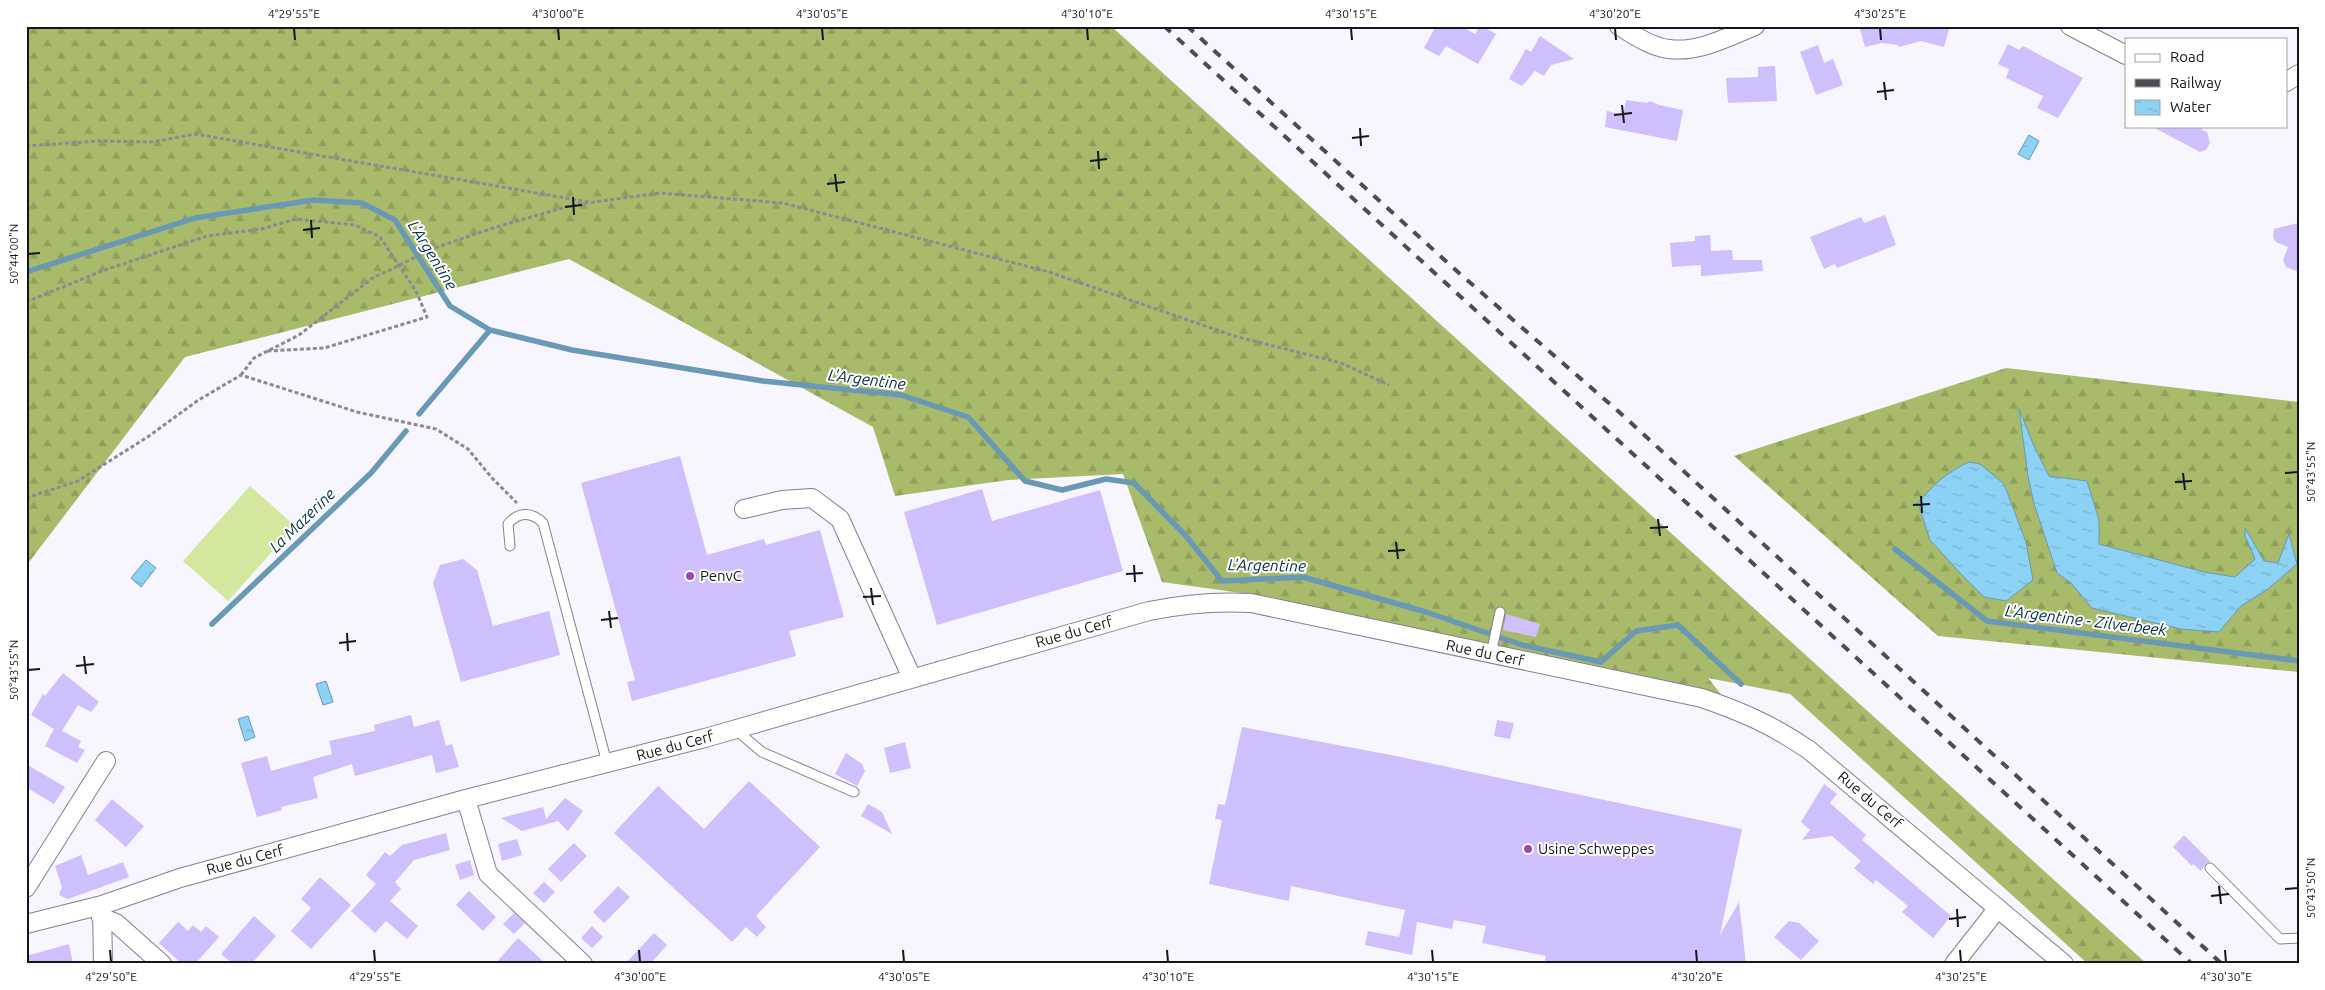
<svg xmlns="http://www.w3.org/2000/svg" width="2325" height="990" font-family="Ubuntu,sans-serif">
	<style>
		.grass { fill: #d4e79f }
		.forest { fill: url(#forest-firs) }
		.water { fill: url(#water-ripples); stroke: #6999b4 }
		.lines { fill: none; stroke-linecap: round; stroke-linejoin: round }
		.stream { stroke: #6999b4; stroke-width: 5.5 }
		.building { fill: #cfbffc }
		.lane-casing { stroke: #847f91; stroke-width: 11 }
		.street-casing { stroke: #847f91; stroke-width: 20 }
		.path { stroke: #8c8a91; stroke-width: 3; stroke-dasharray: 4 2.5; stroke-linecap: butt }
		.lane { stroke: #fff; stroke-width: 9 }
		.street { stroke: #fff; stroke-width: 18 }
		.rail { stroke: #4e4c53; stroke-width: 4; stroke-dasharray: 9 9; stroke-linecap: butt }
		.path-bridge { stroke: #8c8a91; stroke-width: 3; stroke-dasharray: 4 2.5; stroke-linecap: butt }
		.ticks { fill: none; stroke: #17151c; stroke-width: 2 }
		.poi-dot { fill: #9b46b4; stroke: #fff; stroke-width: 2 }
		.labels { text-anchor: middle; stroke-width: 4; stroke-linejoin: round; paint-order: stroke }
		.poi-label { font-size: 15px; fill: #17151c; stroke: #fff; text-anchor: start }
		.street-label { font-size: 15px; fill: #17151c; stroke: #fff }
		.water-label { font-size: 16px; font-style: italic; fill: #022e40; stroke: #fff }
		.neatline { fill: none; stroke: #17151c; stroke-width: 2 }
		.ticks-label { font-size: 12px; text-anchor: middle; fill: #17151c }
	</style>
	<defs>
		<pattern id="forest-firs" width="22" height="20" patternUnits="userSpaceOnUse" patternTransform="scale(1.25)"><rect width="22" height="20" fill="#a8bb6b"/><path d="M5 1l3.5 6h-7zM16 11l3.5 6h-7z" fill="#90a05c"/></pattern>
		<pattern id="water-ripples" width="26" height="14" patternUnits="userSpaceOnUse" patternTransform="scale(1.25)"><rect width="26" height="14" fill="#8cd2f5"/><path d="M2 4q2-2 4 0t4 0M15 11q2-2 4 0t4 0" fill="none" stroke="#78b3d1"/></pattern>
	</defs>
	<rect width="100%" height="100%" fill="#f7f5fd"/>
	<path class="grass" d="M 250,486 L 295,526 L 228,601 L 183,561 Z"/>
	<path class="forest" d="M 26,26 L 1111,26 L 2147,964 L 2088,964 L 1790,694 L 1708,678 L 1723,697 L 1286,605 L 1277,598 L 1162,582 L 1123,474 L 1008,480 L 895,496 L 873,427 L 569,259 L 185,357 L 26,566 Z
		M 2006,368 L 2299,402 L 2299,672 L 1938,636 L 1734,456 Z"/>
	<path class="water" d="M 2029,135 L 2039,141 L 2029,160 L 2018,154 Z
		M 2019,409 L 2034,446 L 2049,476 L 2087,481 L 2099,520 L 2099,544 L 2204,572 L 2235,577 L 2255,559 L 2245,536 L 2245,528 L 2264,561 L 2278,563 L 2289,534 L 2297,564 L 2268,589 L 2241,606 L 2219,632 L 2181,629 L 2092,608 L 2071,583 L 2057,573 L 2034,504 L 2028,476 Z
		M 1969,462 L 1980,464 L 2004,484 L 2026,542 L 2033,580 L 2006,601 L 1984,597 L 1961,574 L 1930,540 L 1918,503 C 1933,485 1947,472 1969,462 Z
		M 146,560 L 156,568 L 141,587 L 131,578 Z
		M 326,681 L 333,702 L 323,705 L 316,684 Z
		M 248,716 L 255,737 L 245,741 L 238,719 Z"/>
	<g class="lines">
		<path class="stream" d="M 26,272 L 195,218 L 314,200 L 362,203 L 395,220 L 450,306 L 490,330 L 572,350 L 763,381 L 901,395 L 968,417 L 1025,481 L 1062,490 L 1106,479 L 1134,483 L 1186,536 L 1222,581 L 1303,577 L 1426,612 L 1522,645 L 1601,662 L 1636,631 L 1678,625 L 1741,684
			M 419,414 L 490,330
			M 1895,549 L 1987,621 L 2299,661
			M 212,624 L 371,473 L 406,431"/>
	</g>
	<path class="building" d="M 1436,26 L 1461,26 L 1475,34 L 1480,26 L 1482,26 L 1496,34 L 1478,64 L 1446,46 L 1439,56 L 1424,48 Z
		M 1859,26 L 1950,26 L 1944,47 L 1921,41 L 1899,47 L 1898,45 L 1882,43 L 1865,47 Z
		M 1540,36 L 1574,59 L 1551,65 L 1544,76 L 1535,71 L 1522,86 L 1509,79 L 1526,49 L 1531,52 Z
		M 2008,44 L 2019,50 L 2023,46 L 2083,78 L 2058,118 L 2037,108 L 2043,96 L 2006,78 L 2009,69 L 1998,64 Z
		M 1818,45 L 1824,63 L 1833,59 L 1843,85 L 1816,95 L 1800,52 Z
		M 1775,66 L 1777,101 L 1728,103 L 1726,78 L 1758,77 L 1758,67 Z
		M 1626,100 L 1647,103 L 1650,101 L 1659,105 L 1683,110 L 1677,141 L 1605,127 L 1607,111 L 1623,115 Z
		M 2151,126 L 2203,126 L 2202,130 L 2207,132 L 2210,143 L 2206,150 L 2200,152 Z
		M 1885,215 L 1896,245 L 1837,268 L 1835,264 L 1824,269 L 1810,237 L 1861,217 L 1864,223 Z
		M 2298,223 L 2299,223 L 2299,272 L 2286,267 L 2283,260 L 2288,247 L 2276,242 L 2273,237 L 2274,229 Z
		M 1710,235 L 1711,251 L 1732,250 L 1733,260 L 1762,260 L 1763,271 L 1701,276 L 1701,265 L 1672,267 L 1670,243 L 1695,241 L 1695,236 Z
		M 680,456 L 707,555 L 764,539 L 766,545 L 820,530 L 844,617 L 789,631 L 796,656 L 632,701 L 627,682 L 635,680 L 581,483 Z
		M 982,489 L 992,521 L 1100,490 L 1123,571 L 937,625 L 904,512 Z
		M 463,559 L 477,570 L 493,626 L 549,611 L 560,655 L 461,682 L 433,583 L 440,565 Z
		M 1506,614 L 1540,624 L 1536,637 L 1503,630 Z
		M 63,673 L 99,702 L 91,712 L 78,705 L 62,731 L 81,741 L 78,747 L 85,750 L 77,763 L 45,746 L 54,729 L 31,715 L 43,694 L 45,696 Z
		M 411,715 L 414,727 L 439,720 L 446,746 L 452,744 L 459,767 L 436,773 L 432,755 L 355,776 L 352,764 L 313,777 L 318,798 L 281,807 L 282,810 L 257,817 L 241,763 L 267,756 L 271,771 L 332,754 L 329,741 L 375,731 L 374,725 Z
		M 1497,720 L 1514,723 L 1510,739 L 1494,736 Z
		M 1242,727 L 1396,756 L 1742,829 L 1720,935 L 1739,902 L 1746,964 L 1544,964 L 1546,956 L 1482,943 L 1486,926 L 1454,920 L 1452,929 L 1417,922 L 1412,955 L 1365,945 L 1368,931 L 1399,937 L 1405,910 L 1291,886 L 1289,901 L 1209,884 L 1222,820 L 1215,819 L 1218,804 L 1225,805 Z
		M 905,742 L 911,768 L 890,773 L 884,748 Z
		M 846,753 L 862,764 L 865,771 L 857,786 L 835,774 Z
		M 26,764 L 65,787 L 54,804 L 26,787 Z
		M 749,781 L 820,847 L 756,916 L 766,927 L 757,937 L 746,927 L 732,942 L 614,833 L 658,786 L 704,829 Z
		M 1824,784 L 1837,794 L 1830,803 L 1866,835 L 1862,840 L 1951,916 L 1933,938 L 1902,912 L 1908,906 L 1876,880 L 1873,884 L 1854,868 L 1861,861 L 1832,836 L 1802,840 L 1810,830 L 1801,822 Z
		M 565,798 L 583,811 L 568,831 L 558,821 L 522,831 L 501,818 L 543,807 L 546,819 Z
		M 112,799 L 144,826 L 126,847 L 95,820 Z
		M 868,804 L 882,812 L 892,834 L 861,816 Z
		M 446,833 L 450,850 L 414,860 L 395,882 L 401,889 L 390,901 L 418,926 L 407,939 L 386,921 L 375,933 L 351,911 L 376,884 L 366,875 L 385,852 L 390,856 L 402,845 Z
		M 2184,835 L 2211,862 L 2206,863 L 2201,871 L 2193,864 L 2192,866 L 2173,847 Z
		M 517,839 L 522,855 L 502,861 L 498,844 Z
		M 574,843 L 587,856 L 561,882 L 548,869 Z
		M 81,855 L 88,875 L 123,862 L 129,877 L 68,899 L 59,895 L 62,887 L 55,866 Z
		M 470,860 L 474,875 L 460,880 L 455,865 Z
		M 320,877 L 351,905 L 311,949 L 291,931 L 311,908 L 301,899 Z
		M 544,882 L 555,892 L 544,903 L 533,893 Z
		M 618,886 L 630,897 L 604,923 L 593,912 Z
		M 469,891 L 496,917 L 483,931 L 456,905 Z
		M 514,913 L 525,923 L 514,934 L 503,924 Z
		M 254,916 L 276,936 L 251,964 L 233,964 L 221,954 Z
		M 1789,921 L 1799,923 L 1819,941 L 1801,960 L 1774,937 Z
		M 178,922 L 188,931 L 193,925 L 201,932 L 206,926 L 219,937 L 195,964 L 182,964 L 159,943 Z
		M 592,926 L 603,937 L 592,948 L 581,938 Z
		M 654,933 L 667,945 L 650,964 L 625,964 Z
		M 518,938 L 546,964 L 495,964 Z
		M 69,944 L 73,964 L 26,964 L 26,956 Z"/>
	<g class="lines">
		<defs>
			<path id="lane" d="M 510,546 L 508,524 C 518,512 531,511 543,523 L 607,763
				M 1491,654 L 1500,612
				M 736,730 L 762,752 L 854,792
				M 2210,868 L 2280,939 L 2299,938"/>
			<path id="street" d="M 1619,26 C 1634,35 1651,47 1669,49 C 1698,53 1728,37 1755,26
				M 2070,26 L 2126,55
				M 2286,82 L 2299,74
				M 744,509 L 782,500 L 812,498 L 840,519 L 912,678
				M 466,799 L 488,874 L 583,964
				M 26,888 L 106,761
				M 102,907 L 103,964
				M 101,917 L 116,923 L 162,964
				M 26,924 L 102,905 L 180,878 L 466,799 L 705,738 L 1149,611 C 1183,604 1216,601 1251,603 L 1702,698 C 1745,713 1772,725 1809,750 L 2064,964
				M 1954,964 L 1998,908"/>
		</defs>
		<use href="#lane" class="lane-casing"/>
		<use href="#street" class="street-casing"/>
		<path class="path" d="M 26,146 L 100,141 L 153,142 L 195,134 L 589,202
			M 429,250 L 496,227 L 573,205 L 659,193 L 783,203 L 1049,272 L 1234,336 L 1341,363 L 1389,385
			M 26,302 L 102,271 L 207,236 L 261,229 L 296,219 L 355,225 L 380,237 L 416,291 L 427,317 L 324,348 L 267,351
			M 241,375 L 254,358 L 299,335 L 374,277 L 388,271
			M 26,498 L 78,481 L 149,436 L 197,401 L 241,375 L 357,412 L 436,429 L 468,449 L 492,478 L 517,503"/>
		<use href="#lane" class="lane"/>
		<use href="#street" class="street"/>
		<path class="rail" d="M 1164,26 L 2192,964
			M 1187,26 L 1459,273 L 1618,411 L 2222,964"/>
		<path class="path-bridge" d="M 388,271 L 429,250"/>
	</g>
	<path class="ticks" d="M 294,28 L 295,40M 558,28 L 559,40M 822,28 L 823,40M 1087,28 L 1088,40M 1351,28 L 1352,40M 1615,28 L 1616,40M 1880,28 L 1881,40M 1884,82 L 1886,100M 1877,92 L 1894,90M 1622,105 L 1624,123M 1614,115 L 1632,113M 1360,128 L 1361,146M 1352,138 L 1369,136M 1098,151 L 1099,169M 1090,161 L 1107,159M 835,174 L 837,192M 827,184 L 845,182M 573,197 L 574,215M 565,207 L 582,205M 311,220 L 312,238M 303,230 L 320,228M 28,254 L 40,253M 2183,473 L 2185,490M 2285,473 L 2298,472M 2175,482 L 2192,481M 1921,496 L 1922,513M 1913,505 L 1930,504M 1658,519 L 1660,536M 1650,528 L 1668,527M 1396,542 L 1398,559M 1388,551 L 1405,550M 1134,565 L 1135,582M 1126,574 L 1143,573M 871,588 L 873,605M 863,597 L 881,596M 609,611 L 611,628M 601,620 L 618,618M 347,633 L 348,651M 339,643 L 356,641M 84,656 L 86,674M 76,666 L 94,664M 28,670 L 40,669M 2219,886 L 2221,904M 2285,889 L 2298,888M 2211,896 L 2229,894M 1957,909 L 1958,927M 1949,919 L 1966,917M 110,950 L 111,962M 374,950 L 375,962M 639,950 L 640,962M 903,950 L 904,962M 1167,950 L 1168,962M 1432,950 L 1433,962M 1696,950 L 1697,962M 1960,950 L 1961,962M 2225,950 L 2226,962"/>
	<g class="poi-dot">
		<circle cx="690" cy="576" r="5"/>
		<circle cx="1528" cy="849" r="5"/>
	</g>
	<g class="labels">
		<g class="poi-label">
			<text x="700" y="581">PenvC</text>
			<text x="1538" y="854">Usine Schweppes</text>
		</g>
		<g class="street-label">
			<text transform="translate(1074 632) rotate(-16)" y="5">Rue du Cerf</text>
			<text transform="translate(1485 653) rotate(12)" y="5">Rue du Cerf</text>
			<text transform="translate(675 746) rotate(-15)" y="5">Rue du Cerf</text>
			<text transform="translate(1870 800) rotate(40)" y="5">Rue du Cerf</text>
			<text transform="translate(245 860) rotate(-15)" y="5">Rue du Cerf</text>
		</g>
		<g class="water-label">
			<text transform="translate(433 255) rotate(58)" y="6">L'Argentine</text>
			<text transform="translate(867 379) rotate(7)" y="6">L'Argentine</text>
			<text transform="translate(302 520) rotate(-44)" y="6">La Mazerine</text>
			<text transform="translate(1267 565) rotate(1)" y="6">L'Argentine</text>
			<text transform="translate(2086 620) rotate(7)" y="6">L'Argentine - Zilverbeek</text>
		</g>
	</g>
	<rect width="2325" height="990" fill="none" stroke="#ffffff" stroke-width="55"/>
	<rect x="2125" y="38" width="162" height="90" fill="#ffffff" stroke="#a2a1a4"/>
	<rect x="2135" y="54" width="25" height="8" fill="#ffffff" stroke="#a2a1a4"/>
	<text x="2170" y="62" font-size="15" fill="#17151c">Road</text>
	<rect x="2135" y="79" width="25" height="8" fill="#4e4c53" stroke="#a2a1a4"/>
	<text x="2170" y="88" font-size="15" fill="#17151c">Railway</text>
	<rect x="2135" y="100" width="25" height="15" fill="url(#water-ripples)" stroke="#a2a1a4"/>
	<text x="2170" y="112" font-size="15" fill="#17151c">Water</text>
	<rect x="28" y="28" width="2270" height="934" class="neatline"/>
	<g class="ticks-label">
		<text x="294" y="18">4°29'55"E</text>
		<text x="558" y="18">4°30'00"E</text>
		<text x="822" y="18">4°30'05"E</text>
		<text x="1087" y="18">4°30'10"E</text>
		<text x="1351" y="18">4°30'15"E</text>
		<text x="1615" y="18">4°30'20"E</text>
		<text x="1880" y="18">4°30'25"E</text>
		<text transform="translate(14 254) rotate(-90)" y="4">50°44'00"N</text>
		<text transform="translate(2311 472) rotate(-90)" y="4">50°43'55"N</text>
		<text transform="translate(14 670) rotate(-90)" y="4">50°43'55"N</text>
		<text transform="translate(2311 888) rotate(-90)" y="4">50°43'50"N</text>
		<text x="111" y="981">4°29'50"E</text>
		<text x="375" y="981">4°29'55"E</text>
		<text x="640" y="981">4°30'00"E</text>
		<text x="904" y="981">4°30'05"E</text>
		<text x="1168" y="981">4°30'10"E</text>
		<text x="1433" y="981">4°30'15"E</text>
		<text x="1697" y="981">4°30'20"E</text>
		<text x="1961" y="981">4°30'25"E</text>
		<text x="2226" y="981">4°30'30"E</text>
	</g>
</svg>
